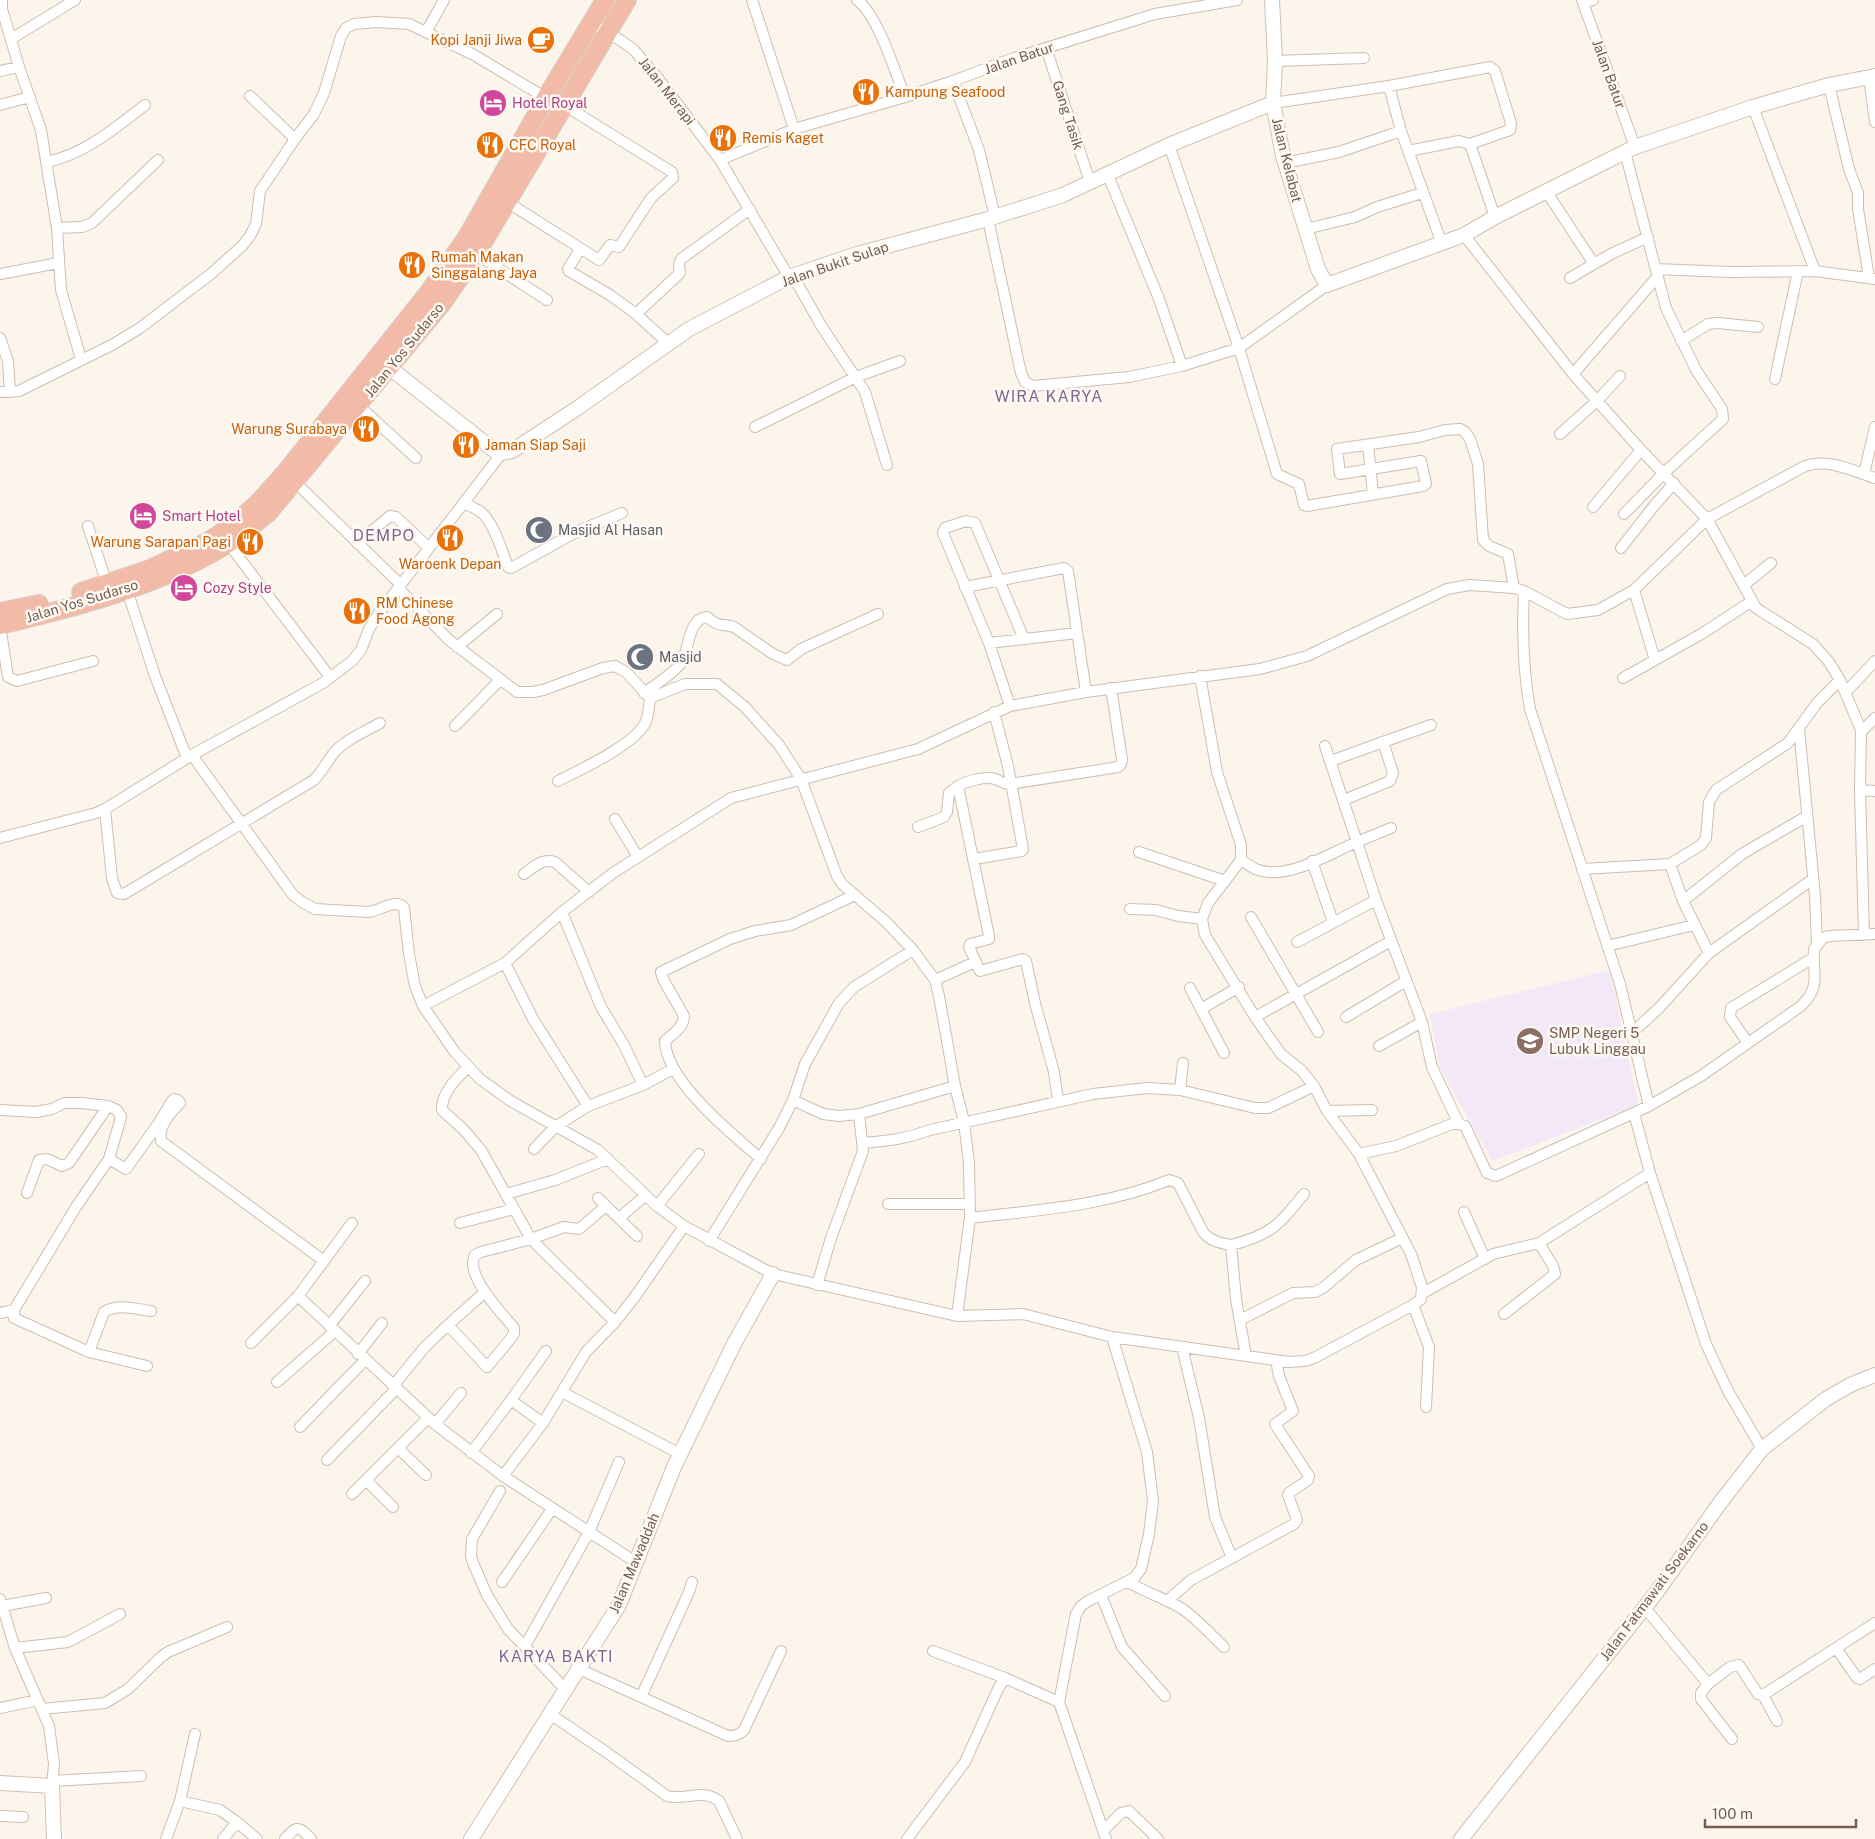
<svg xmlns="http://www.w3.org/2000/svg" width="1875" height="1839" font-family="'Public Sans',sans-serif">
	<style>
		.education { fill: #f2e8f8 }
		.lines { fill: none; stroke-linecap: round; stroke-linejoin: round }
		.street-casing { stroke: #cebeb1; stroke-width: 12 }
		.secondary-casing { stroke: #d3c0b1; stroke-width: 16 }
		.highway-casing { stroke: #d9d2ce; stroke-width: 20 }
		.street { stroke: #fff; stroke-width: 10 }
		.secondary { stroke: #fff; stroke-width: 14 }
		.highway { stroke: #f1bba7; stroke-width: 18 }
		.labels { text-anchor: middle; stroke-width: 5; stroke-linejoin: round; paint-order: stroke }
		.food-label { font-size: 14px; fill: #c56008; stroke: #fef9f2; text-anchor: start }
		.street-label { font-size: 14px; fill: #765d4f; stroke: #fef9f2 }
		.hotel-label { font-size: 14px; fill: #b23c85; stroke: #fef9f2; text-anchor: start }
		.worship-label { font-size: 14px; fill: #5b616d; stroke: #fef9f2; text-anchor: start }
		.education-label { font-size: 14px; fill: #785e54; stroke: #fef9f2; text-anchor: start }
		.quarter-label { font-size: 16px; letter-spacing: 1px; fill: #836791; stroke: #fef9f2 }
	</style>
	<rect width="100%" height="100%" fill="#fcf5ec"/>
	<path class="education" d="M 1610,970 L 1638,1105 L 1492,1161 L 1440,1068 L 1430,1014 Z"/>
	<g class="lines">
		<defs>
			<path id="street" d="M 2,0 L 2,9 L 19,67 L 41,130 L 57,228 L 61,290 L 81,359
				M 752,0 L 794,129
				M 857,0 C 878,15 895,72 905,97
				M 1582,0 L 1635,147
				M 1583,2 L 1593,0
				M 592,24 L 608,32 L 633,49 L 657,77 L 720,160 L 789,277
				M 426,32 L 444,0
				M 11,39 L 75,0
				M 1046,48 L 1090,182
				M 1275,61 L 1364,58
				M 0,71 L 19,67
				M 1869,77 L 1875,122
				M 953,81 L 979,150 L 995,217
				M 1829,85 L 1849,169 L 1858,193 L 1858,209 L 1869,278
				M 1389,86 L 1401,131 L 1442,244
				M 250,96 L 295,139
				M 1273,103 L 1389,86 L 1490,67 L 1495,71 L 1511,123 L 1510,130 L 1470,144
				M 0,105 L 30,97
				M 1753,107 L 1815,271 L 1875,279
				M 1169,145 L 1239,348 L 1277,474 L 1299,484 L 1304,505 L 1307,506 L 1423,486 L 1426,484 L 1421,461 L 1340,474 L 1337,449 L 1419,437 L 1445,430 L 1460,429 L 1465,432 L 1470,439 L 1478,464 L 1483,540 L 1489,546 L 1508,554 L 1514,588
				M 1408,151 L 1459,141 L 1470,144 L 1495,217
				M 720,160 L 794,129 L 905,97 L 953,81 L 1014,58 L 1155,14 L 1237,0
				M 47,162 C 85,154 115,128 145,105
				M 1285,163 L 1339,152 L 1401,131
				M 1107,173 L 1159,299 L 1182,366
				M 1546,191 L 1594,264
				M 507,202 L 599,260 L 610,245 L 619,247 L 651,198 L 673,178 L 672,172 L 564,105
				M 988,219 L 1021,373 L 1025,382 L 1033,386 L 1129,377 L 1182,366 L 1239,348 L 1327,285
				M 57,228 L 82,227 L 92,223 L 158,160
				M 1306,229 L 1355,217 L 1377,207 L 1422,193
				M 1464,235 L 1573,374 L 1641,450 L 1707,519 L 1756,608 L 1813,644 L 1829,662 L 1840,680 L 1861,730 L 1860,790 L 1864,935
				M 580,249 L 568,269 L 569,271 L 610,295 L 636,314 L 668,343
				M 476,254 L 547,300
				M 1656,269 L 1729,272 L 1815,271
				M 0,274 L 58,263
				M 793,276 L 822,327 L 865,392 L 887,465
				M 1570,278 L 1611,254 L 1648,237
				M 636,314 L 680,273 L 679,265 L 681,259 L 750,209
				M 0,338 L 8,361 L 10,392
				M 1681,341 L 1708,324 L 1718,323 L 1758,327
				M 1573,374 L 1658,276
				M 1775,379 L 1798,271
				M 0,392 L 19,391 L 112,345 L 140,328 L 212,273 L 242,246 L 250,236 L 256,224 L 260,191 L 295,139 L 314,114 L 324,93 L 341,36 L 346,28 L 354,24 L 376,22 L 409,24 L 474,55 L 546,98
				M 359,406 L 416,458
				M 755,427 L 856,377 L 900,361
				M 1560,434 L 1597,401 L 1620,376
				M 1368,445 L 1373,494
				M 1864,474 L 1875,427
				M 295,482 L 401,585
				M 463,503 C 469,506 476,508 481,512 C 494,523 502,551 508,567 L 511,568 L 578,531 L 622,513
				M 1593,507 L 1641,450
				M 1624,514 L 1664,473 L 1723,419 L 1722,409 L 1696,370 L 1666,308 L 1625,152
				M 88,526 L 107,584
				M 228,543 L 330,677
				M 357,543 L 390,516 L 396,517 L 429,548
				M 1621,548 L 1654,506 L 1674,483
				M 1744,585 L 1771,563
				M 965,587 L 1064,568 L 1068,571 L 1086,692
				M 398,588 L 449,640 L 517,692 L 533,692 L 543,690 L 603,668 L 615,666 L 626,672 L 650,698
				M 127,590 L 155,676 L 187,758
				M 1634,590 L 1655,660
				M 1524,591 C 1522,631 1523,670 1530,709 L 1620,984 L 1649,1106
				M 0,625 L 8,677 L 17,681 L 93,661
				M 989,643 L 1077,633
				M 457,647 L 497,614
				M 1623,678 L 1703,633 L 1752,601
				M 1846,692 L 1875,661
				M 644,693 C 655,685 674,673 681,663 C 690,650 687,619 707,617 C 720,628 721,623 734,627 L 773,654 L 787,660 L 801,649 L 878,614
				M 650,698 L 685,684 L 717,684 L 745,707 L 779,745 L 801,779 L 837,876 L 842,884 L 885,921 L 913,950 L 935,980 L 939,996 L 955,1086 L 964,1122 L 969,1163 L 970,1218 L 957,1316
				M 1010,706 L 989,643 L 943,533 L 945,528 L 966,521 L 975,523 L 1024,639
				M 455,726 L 500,680
				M 1799,728 L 1815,896 L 1817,943
				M 1861,732 L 1875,718
				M 1383,742 L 1431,725
				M 1325,746 L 1357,842 L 1391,828
				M 192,755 L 293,895 L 302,902 L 315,909 L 368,912 C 379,911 391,901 401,905 L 404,908 L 409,954 L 415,986 L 423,1006 L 454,1051 L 480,1079 L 509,1100 L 598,1150 L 657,1206 L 684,1226 L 773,1274 L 957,1316 L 1023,1314 L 1112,1337 L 1289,1362 L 1305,1361 L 1314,1358 L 1413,1305 L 1421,1299 L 1422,1287 L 1411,1254 L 1359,1154 L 1327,1111 L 1314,1086 L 1301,1070 L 1281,1054 L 1255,1017 L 1205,935 L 1202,919 L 1208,903 L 1241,860 L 1241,845 L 1217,772 L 1200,676
				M 1331,761 L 1383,742 L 1393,773 L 1390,781 L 1344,800
				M 558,781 C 580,770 638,743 646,721 C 649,714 649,705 650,698
				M 1860,790 L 1875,791
				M 105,809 L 112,878 L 117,893 L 124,894 L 314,780 C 322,772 326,763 333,754 C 344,740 365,732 380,723
				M 615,819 L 638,857
				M 918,827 L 944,817 L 947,812 L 949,793 L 958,786
				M 0,838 L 96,813 L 105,809 L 192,755 L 323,683 L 352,661 L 361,650 L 369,629 L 379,613 L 502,453
				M 1139,852 L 1225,881
				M 974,859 L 1022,851 L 1023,849 L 1008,766 L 994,712
				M 1241,860 C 1246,863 1252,868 1258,870 C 1289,880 1328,854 1357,842 L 1376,900 L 1422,1022 L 1432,1067 L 1459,1124
				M 1312,861 L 1333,922
				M 1670,864 L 1683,901
				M 1582,869 L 1670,864 L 1701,845 L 1706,838 L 1709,802 L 1716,790 L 1788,743 L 1817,703 L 1840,680
				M 524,874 C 534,867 542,858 555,862 L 589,892
				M 1130,909 L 1156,910 L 1178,916 L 1202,919
				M 562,912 L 601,1007 L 624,1045 L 643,1085
				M 1251,917 L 1318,1032
				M 1297,942 L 1376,900
				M 1607,946 L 1694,925
				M 1709,953 L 1683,901 L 1742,854 L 1807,816
				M 505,963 L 533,1019 L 588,1106
				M 935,980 L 975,962
				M 1190,988 L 1224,1053
				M 423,1006 L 505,963 L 562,912 L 613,873 L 731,798 L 918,749 L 1010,706 L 1086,692 L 1260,669 L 1307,656 L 1447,589 L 1469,585 L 1514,588 L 1524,591 L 1567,614 L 1598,610 L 1634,590 L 1707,519 L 1805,466 C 1829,458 1853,471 1875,478
				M 1201,1009 L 1239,987
				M 1255,1017 L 1391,941
				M 1346,1017 L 1406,981
				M 1632,1033 L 1660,1007 L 1709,953 L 1813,879
				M 1748,1043 L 1730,1017 L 1731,1008 L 1813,958
				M 1379,1046 L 1422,1022
				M 468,1067 C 457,1078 441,1093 442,1110 L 463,1129 L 481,1150 L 531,1239 L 615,1322
				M 1180,1090 L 1183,1063
				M 793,1100 L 823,1114 L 839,1116 L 859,1114 L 955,1086
				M 1058,1101 L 1054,1072 L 1035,1003 L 1026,961 L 1023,959 L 980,971 L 969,947 L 970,944 L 989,939 L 989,936 L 958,786 C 967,781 985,776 995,779 C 1001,781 1003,784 1010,784 L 1118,767 L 1121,764 L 1122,759 L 1111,688
				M 0,1110 L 36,1112 L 52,1109 L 64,1103 L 81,1103 L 108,1106 L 117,1110 L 121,1117 L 109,1159 L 76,1207 L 14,1310 L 14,1318 L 89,1352 L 147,1366
				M 1327,1111 L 1372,1110
				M 1634,1113 L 1650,1173 L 1706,1344 L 1728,1391 L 1762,1449
				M 862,1143 C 888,1141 906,1139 930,1130 L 1093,1094 L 1147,1088 L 1180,1090 L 1255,1108 L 1268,1108 L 1314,1086
				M 534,1149 L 555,1127 L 588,1106 L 643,1085 L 673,1069
				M 1359,1154 L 1396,1146 L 1452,1124 L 1459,1124 L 1465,1126 L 1487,1173 L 1496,1176 L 1649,1106 L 1701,1076 L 1801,1006 C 1822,986 1812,973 1814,949 L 1823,938 L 1829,936 L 1875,934
				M 109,1159 L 126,1169 L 158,1124 L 172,1101 L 174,1099 L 178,1100 L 180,1103 C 170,1113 158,1126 161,1141 L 324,1261
				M 761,1159 C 732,1134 666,1081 665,1041 C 673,1034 684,1027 684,1016 L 663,979 L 661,972 L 730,939 L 755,931 L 791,925 L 855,895
				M 27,1193 L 39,1160 L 47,1159 L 62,1166 L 69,1163 L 108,1106
				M 506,1194 L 555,1180 L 608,1159
				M 598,1198 L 637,1236
				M 888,1204 L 970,1204
				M 657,1206 L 699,1154
				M 1464,1212 L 1485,1259
				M 619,1218 L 645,1196
				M 970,1218 C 1038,1210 1106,1206 1169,1180 L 1178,1183 L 1203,1232 C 1210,1241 1220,1243 1231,1245 L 1236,1299 L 1246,1356
				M 460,1223 L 514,1209
				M 709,1241 L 779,1128 L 793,1100 L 805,1064 L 839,1003 L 854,987 L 913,950
				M 1231,1245 C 1271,1235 1279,1225 1304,1194
				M 817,1285 L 831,1238 L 863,1151 L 859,1114
				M 1423,1293 L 1493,1254 L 1539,1243 L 1650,1173
				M 298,1296 L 435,1424 L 503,1476 L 637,1563
				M 1413,1305 L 1429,1347 L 1426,1407
				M 0,1313 L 14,1310
				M 1504,1314 L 1555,1274 L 1553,1266 L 1539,1243
				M 1240,1320 L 1293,1293 L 1315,1292 L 1323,1288 L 1356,1260 L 1402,1238
				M 448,1325 L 485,1292
				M 329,1326 L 365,1281
				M 251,1343 L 298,1296 L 352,1223
				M 1182,1347 L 1199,1418 L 1215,1517 L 1232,1558
				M 89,1352 L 104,1312 C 117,1303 136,1309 151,1311
				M 358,1354 L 382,1323
				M 277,1382 L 335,1331
				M 393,1386 L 424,1348 L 448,1325 L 487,1367 L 512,1337 L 514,1333 L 514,1328 C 502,1313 464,1275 475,1255 L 481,1252 L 531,1239 L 564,1227 L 579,1229 L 606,1206
				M 562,1392 L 680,1454
				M 543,1423 L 511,1400 L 546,1351
				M 435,1424 L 461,1393
				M 300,1427 L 365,1360
				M 398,1448 L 426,1475
				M 471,1453 L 511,1400
				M 327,1460 L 396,1389
				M 503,1476 L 543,1423 L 586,1352 L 615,1322 L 634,1298 L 684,1226
				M 366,1480 L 393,1507
				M 500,1491 L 472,1539 L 471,1556 L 473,1563 L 487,1595 L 508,1629 L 565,1689
				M 352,1494 L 428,1418
				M 502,1582 L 552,1509
				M 1128,1582 C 1146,1593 1168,1599 1184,1610 C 1198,1620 1211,1635 1224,1647
				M 1101,1595 L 1122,1647 L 1165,1696
				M 0,1599 L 15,1648 L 49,1726 L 54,1764 L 52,1786
				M 1167,1601 L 1191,1580 L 1294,1524 L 1297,1520 L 1288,1495 L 1289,1493 L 1308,1480 L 1309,1476 L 1275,1424 L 1293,1411 L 1279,1376 L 1276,1360
				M 2,1606 L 46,1598
				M 1645,1608 L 1708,1684 L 1730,1667 L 1739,1665 L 1758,1694 L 1763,1695 L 1836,1648 L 1857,1678 L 1860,1679 L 1875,1669
				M 525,1646 L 589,1532 L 619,1462
				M 15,1648 L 68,1642 L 120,1614
				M 1836,1648 L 1875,1623
				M 933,1651 L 1005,1678 L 1059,1702
				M 579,1669 L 728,1736 C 735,1736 739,1735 744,1730 L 781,1651
				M 1708,1684 L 1701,1693 L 1701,1699 L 1732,1739
				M 1763,1695 L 1777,1721
				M 641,1697 L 689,1592 L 692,1582
				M 0,1708 L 38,1700
				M 42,1709 L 105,1703 L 128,1689 L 161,1657 L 168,1652 L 227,1627
				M 550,1714 L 606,1752 L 667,1796 C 685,1801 703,1788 719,1801 L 737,1839
				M 195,1734 L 180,1801 L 220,1810 L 237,1822
				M 52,1781 L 141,1776
				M 0,1816 L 23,1817
				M 1103,1831 L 1121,1813 L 1129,1811 L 1158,1839
				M 166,1839 L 180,1801
				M 223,1839 L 237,1822 L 257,1839
				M 285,1839 C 297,1825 299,1826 311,1839
				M 907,1839 L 965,1762 L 998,1689 L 1005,1678
				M 1106,1839 L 1059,1702 L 1076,1614 L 1081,1606 L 1088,1601 L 1134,1578 L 1141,1569 L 1149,1534 L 1153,1501 L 1147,1452 L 1112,1337"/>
			<path id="secondary" d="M 1272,0 L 1275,61 L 1273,103 L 1283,156 L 1318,269 L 1327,285 L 1464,235 L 1495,217 L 1635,147 L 1753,107 L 1829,85 L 1875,76
				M 390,368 L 495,451 L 502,453 L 512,451 L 579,407 L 689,329 L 789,277 L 857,254 L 988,219 L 1063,195 L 1169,145 L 1273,103
				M 0,1783 L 52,1786 L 54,1839
				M 471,1839 L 619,1605 L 674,1467 L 734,1344 L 773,1274
				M 1461,1839 L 1656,1593 L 1720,1503 L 1762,1449 L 1826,1399 L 1850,1385 L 1875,1375"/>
			<path id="highway" d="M 81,592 L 150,569 L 209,541 L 233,525 L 257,504 L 285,473 L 429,292 L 467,237 L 546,98 L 605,0
				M 0,612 L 39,604
				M 0,625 C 72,608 155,587 219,549 C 236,539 252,526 268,513 L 443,302 L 476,254 L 627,0"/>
		</defs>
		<use href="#street" class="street-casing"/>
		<use href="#secondary" class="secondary-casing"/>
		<use href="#highway" class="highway-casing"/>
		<use href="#street" class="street"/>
		<use href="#secondary" class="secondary"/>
		<use href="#highway" class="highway"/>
	</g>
	<defs>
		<symbol id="cafe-disc" viewBox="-11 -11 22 22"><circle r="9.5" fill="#e8710a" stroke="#fef9f2"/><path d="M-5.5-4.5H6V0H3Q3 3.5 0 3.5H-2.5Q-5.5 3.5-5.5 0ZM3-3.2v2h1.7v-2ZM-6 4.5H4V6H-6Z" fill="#fff"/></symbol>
		<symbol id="restaurant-disc" viewBox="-11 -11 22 22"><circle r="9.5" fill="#e8710a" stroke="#fef9f2"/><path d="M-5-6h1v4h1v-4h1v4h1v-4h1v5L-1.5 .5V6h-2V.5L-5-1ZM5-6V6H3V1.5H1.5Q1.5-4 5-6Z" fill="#fff"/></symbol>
		<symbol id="hotel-disc" viewBox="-11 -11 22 22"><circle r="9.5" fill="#d1479c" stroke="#fef9f2"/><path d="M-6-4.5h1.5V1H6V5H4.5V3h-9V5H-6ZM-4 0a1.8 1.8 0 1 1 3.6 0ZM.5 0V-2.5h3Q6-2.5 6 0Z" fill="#fff"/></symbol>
		<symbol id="mosque-disc" viewBox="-11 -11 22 22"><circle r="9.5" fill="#6b7280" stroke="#fef9f2"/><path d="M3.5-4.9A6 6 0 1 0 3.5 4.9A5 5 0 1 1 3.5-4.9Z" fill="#fff"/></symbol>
		<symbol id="school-disc" viewBox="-11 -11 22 22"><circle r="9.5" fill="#8d6e63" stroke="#fef9f2"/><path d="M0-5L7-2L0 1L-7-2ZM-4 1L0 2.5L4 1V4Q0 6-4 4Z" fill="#fff"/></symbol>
	</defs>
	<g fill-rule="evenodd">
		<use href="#cafe-disc" x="525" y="24" width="32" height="32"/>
		<use href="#restaurant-disc" x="850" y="76" width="32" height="32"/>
		<use href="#hotel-disc" x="477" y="87" width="32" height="32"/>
		<use href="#restaurant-disc" x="707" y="122" width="32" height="32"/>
		<use href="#restaurant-disc" x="474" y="129" width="32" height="32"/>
		<use href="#restaurant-disc" x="396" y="249" width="32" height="32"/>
		<use href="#restaurant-disc" x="350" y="413" width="32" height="32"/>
		<use href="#restaurant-disc" x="450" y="429" width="32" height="32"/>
		<use href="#hotel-disc" x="127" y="500" width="32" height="32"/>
		<use href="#mosque-disc" x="523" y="514" width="32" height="32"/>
		<use href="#restaurant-disc" x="434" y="522" width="32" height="32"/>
		<use href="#restaurant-disc" x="234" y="526" width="32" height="32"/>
		<use href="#hotel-disc" x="168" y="572" width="32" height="32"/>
		<use href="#restaurant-disc" x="341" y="595" width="32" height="32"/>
		<use href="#mosque-disc" x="624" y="641" width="32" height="32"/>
		<use href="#school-disc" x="1514" y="1025" width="32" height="32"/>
	</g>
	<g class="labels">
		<g class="food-label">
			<text x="522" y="45" text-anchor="end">Kopi Janji Jiwa</text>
			<text x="885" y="97">Kampung Seafood</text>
			<text x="742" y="143">Remis Kaget</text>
			<text x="509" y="150">CFC Royal</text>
			<text x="431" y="262">Rumah Makan<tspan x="431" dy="16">Singgalang Jaya</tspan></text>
			<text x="347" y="434" text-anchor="end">Warung Surabaya</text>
			<text x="485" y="450">Jaman Siap Saji</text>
			<text x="231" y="547" text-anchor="end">Warung Sarapan Pagi</text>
			<text x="450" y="569" text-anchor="middle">Waroenk Depan</text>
			<text x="376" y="608">RM Chinese<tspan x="376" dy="16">Food Agong</tspan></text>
		</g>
		<g class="street-label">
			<text transform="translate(1019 58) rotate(-19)" y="5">Jalan Batur</text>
			<text transform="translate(1609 74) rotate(70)" y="5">Jalan Batur</text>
			<text transform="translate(667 91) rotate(52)" y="5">Jalan Merapi</text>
			<text transform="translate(1068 115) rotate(72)" y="5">Gang Tasik</text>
			<text transform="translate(1287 160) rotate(76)" y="5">Jalan Kelabat</text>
			<text transform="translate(835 264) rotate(-19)" y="5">Jalan Bukit Sulap</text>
			<text transform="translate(404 350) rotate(-51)" y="5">Jalan Yos Sudarso</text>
			<text transform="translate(82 601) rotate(-17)" y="5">Jalan Yos Sudarso</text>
			<text transform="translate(634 1563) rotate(-67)" y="5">Jalan Mawaddah</text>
			<text transform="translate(1654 1591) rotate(-53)" y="5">Jalan Fatmawati Soekarno</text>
		</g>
		<g class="hotel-label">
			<text x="512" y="108">Hotel Royal</text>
			<text x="162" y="521">Smart Hotel</text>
			<text x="203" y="593">Cozy Style</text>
		</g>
		<g class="worship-label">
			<text x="558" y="535">Masjid Al Hasan</text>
			<text x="659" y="662">Masjid</text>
		</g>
		<g class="education-label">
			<text x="1549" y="1038">SMP Negeri 5<tspan x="1549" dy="16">Lubuk Linggau</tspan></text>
		</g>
		<g class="quarter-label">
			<text x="1049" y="402">WIRA KARYA</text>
			<text x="384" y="541">DEMPO</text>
			<text x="556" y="1662">KARYA BAKTI</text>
		</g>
	</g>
	<path d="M1705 1819v8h151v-8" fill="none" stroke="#765d4f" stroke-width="2.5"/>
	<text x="1712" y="1819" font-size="15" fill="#765d4f" stroke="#fef9f2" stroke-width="4" paint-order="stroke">100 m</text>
</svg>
